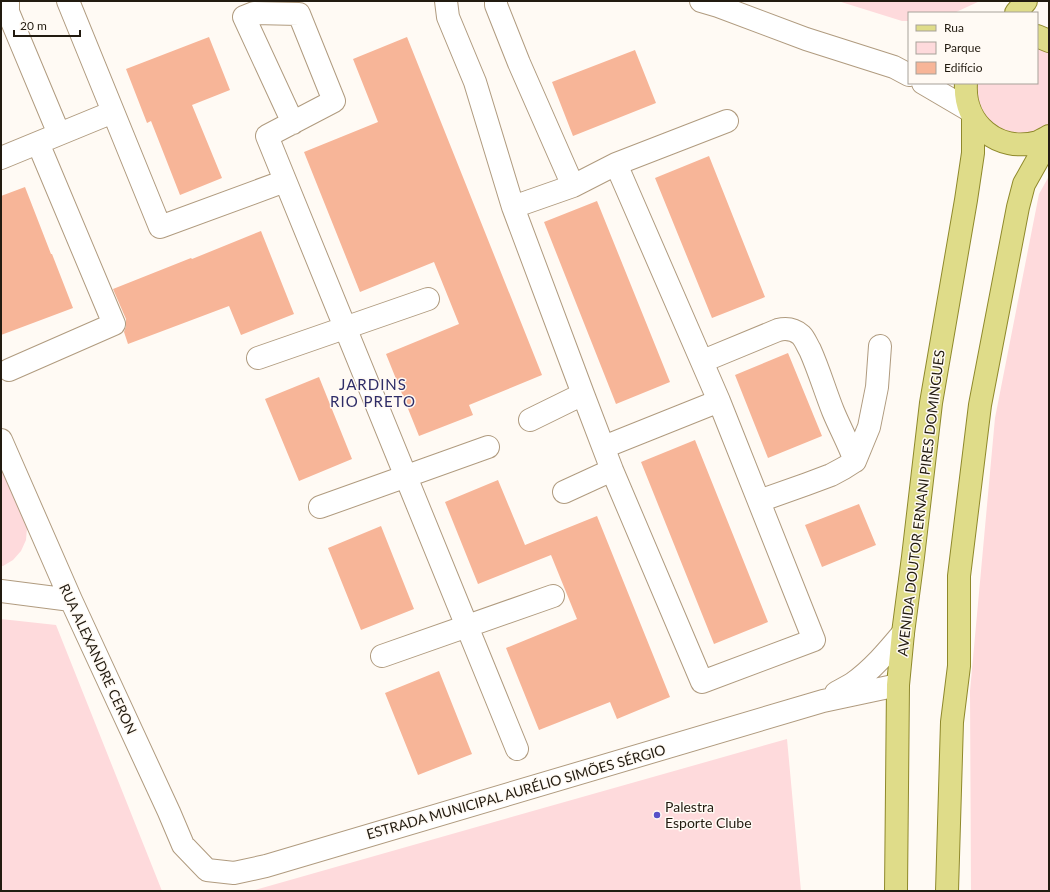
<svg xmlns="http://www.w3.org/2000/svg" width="1050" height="892" font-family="Lato,sans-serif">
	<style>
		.green { fill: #fedadc }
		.building { fill: #f7b598 }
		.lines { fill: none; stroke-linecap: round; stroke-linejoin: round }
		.minor-casing { stroke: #b09b7f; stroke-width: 24 }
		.major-casing { stroke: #8f892b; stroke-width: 24 }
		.minor { stroke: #fff; stroke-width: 22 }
		.major { stroke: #dfdc89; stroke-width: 22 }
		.poi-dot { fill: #5851c8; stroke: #fffaf4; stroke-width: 1.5 }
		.labels { text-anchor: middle; stroke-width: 3; stroke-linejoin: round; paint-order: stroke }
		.street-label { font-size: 14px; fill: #221b10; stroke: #fffaf4 }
		.poi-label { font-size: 14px; fill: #221b10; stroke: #fffaf4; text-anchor: start }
		.neighbourhood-label { font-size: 15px; letter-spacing: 1px; fill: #2e2c67; stroke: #fffaf4 }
	</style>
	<rect width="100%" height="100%" fill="#fffaf4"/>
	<path class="green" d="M 838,1 L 980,1 L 954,13 L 909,13 L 909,21 L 902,21 Z
		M 1037,41 L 1049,47 L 1049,130 L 1022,139 L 985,124 L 971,83 L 1037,83 Z
		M 1049,176 L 1049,891 L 971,891 L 970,691 L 995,418 L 1039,194 Z
		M 1,468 L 27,528 L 26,540 L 21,551 L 13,560 L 3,566 L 1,566 Z
		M 1,619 L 56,625 L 162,891 L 1,891 Z
		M 787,739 L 801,891 L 251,891 Z"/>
	<path class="building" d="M 209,37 L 230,90 L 192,105 L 222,178 L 180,195 L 151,121 L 147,123 L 126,69 Z
		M 407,37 L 542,375 L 469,405 L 473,415 L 419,436 L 386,354 L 459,324 L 434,262 L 360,292 L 304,152 L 378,122 L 353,59 Z
		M 635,50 L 656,103 L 573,136 L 552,82 Z
		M 709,156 L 765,297 L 712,318 L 655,178 Z
		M 25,187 L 51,254 L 52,254 L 73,308 L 1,335 L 1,196 Z
		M 597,201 L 670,382 L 616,404 L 544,222 Z
		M 261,231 L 294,314 L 241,335 L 229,306 L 128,344 L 124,332 L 126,326 L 126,319 L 113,289 L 191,258 L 192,259 Z
		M 788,353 L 822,436 L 768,458 L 735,375 Z
		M 319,377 L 352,459 L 299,481 L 265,399 Z
		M 695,440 L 768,622 L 714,644 L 641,462 Z
		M 498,480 L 525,545 L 597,516 L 670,697 L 617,719 L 610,702 L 539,730 L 506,648 L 577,619 L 551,555 L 478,584 L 445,502 Z
		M 859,504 L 876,545 L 822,567 L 805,525 Z
		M 381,526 L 414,609 L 361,630 L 328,548 Z
		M 439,671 L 472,754 L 418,775 L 385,693 Z"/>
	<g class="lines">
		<defs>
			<path id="minor" d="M 8,1 L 8,12 L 59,134
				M 68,1 L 160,227 L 285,181
				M 446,1 L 448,17 L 475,82 L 513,207 L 583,394 L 612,470 L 702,682 L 814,640 L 719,401 L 616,164
				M 496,1 L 496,5 L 519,63 L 573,186
				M 701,1 L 718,6 L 806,39 L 894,67 L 909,75
				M 923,83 L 969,110
				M 293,123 L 244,17 L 254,13 L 299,14 L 334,101 L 267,136 L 517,749
				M 1,158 L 113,112
				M 513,207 L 573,186 L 616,164 L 727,121
				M 258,358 L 428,299
				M 703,361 L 778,330 C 786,328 794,329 801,335 C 805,339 807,345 810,350 C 819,370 825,391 833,411 C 840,428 849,444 855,461
				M 9,370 L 114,324 L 38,143
				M 530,420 L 583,394
				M 1,440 L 71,600 L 169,812 L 183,845 L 207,870 L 234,873 L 266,866 L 823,701 L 898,685
				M 604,447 L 719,401
				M 564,492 L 612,470
				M 759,501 L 807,484 L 831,475 L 844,468 L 855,461 L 869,427 L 877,387 L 880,346
				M 320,507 L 488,447
				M 1,591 L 71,600
				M 382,656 L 553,596
				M 836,693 C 841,690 847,687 852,684 C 872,670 888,651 903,633"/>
			<path id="major" d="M 1016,13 L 1026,1
				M 1037,36 L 1049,41
				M 966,83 C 963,124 998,153 1038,142 C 1042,140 1046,138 1049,136
				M 896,891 L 898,685 L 903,633 L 913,557 L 931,403 L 966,200 L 973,153 L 973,118
				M 947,891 L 952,722 L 959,666 L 959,576 L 980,405 L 1018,207 L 1024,184 L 1042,152 L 1049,142"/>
		</defs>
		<use href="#minor" class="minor-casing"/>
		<use href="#major" class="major-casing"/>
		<use href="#minor" class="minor"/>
		<use href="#major" class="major"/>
	</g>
	<circle class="poi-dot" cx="657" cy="815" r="4"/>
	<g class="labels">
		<g class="street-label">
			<text transform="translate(921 503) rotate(-83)" y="5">AVENIDA DOUTOR ERNANI PIRES DOMINGUES</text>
			<text transform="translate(98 659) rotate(65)" y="5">RUA ALEXANDRE CERON</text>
			<text transform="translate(516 792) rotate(-16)" y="5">ESTRADA MUNICIPAL AURÉLIO SIMÕES SÉRGIO</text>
		</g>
		<g class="poi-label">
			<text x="665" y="812">Palestra<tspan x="665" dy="16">Esporte Clube</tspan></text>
		</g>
		<g class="neighbourhood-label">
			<text x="373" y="390">JARDINS<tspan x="373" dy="17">RIO PRETO</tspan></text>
		</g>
	</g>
	<rect width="1050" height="892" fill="none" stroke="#221b10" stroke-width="4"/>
	<rect x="908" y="12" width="130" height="72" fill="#fffaf4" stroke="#a7a199"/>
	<rect x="916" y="25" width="20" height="6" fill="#dfdc89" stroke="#a7a199"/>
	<text x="944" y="32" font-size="12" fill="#221b10">Rua</text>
	<rect x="916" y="42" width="20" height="12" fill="#fedadc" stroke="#a7a199"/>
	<text x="944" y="52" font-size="12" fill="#221b10">Parque</text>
	<rect x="916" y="62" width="20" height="12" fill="#f7b598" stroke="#a7a199"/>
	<text x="944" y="72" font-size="12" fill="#221b10">Edifício</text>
	<path d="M14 30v6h66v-6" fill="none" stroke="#221b10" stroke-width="2"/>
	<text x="20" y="30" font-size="12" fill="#221b10" stroke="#fffaf4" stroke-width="3" paint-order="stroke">20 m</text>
</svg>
